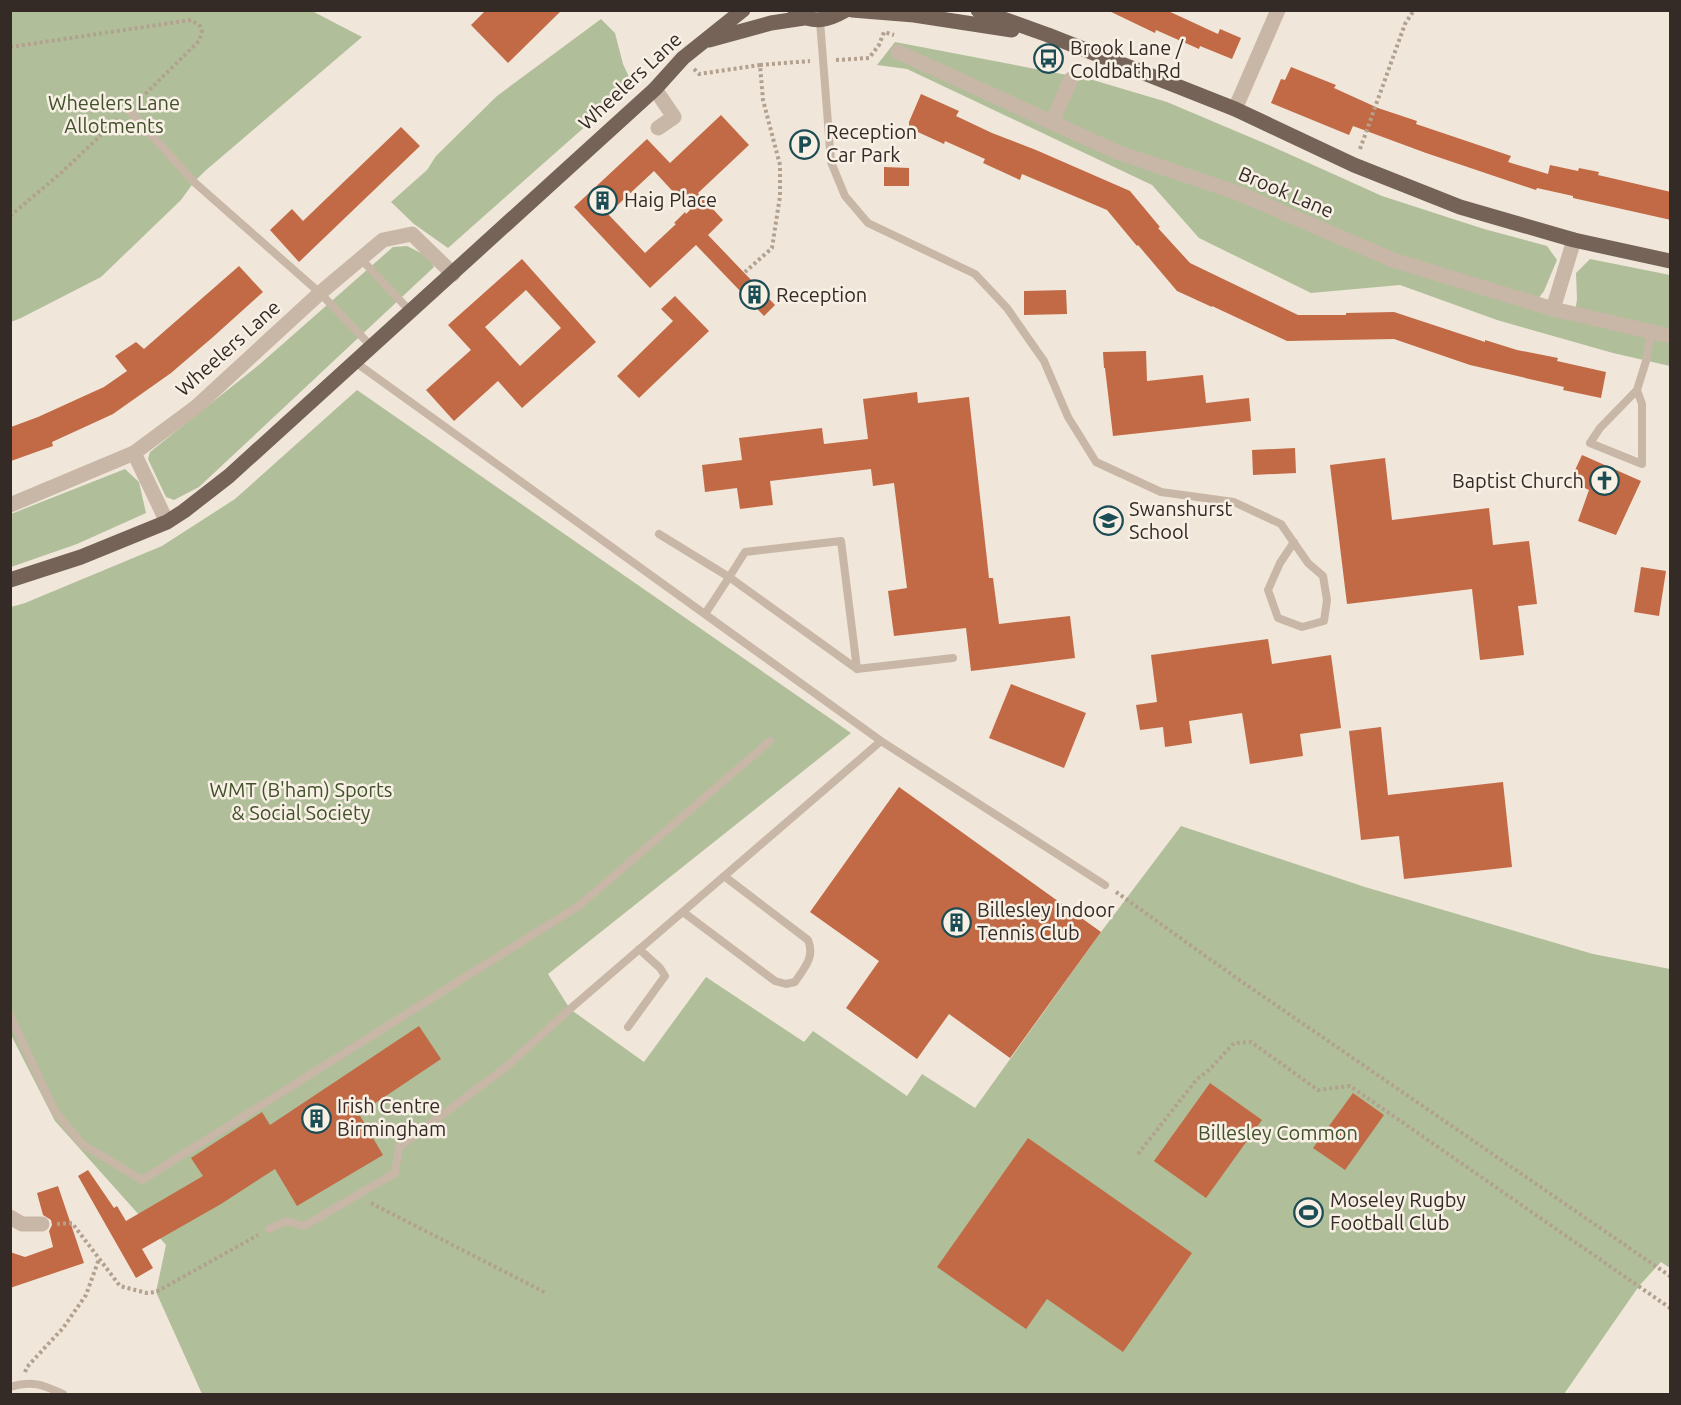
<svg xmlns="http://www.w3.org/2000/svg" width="1681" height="1405" font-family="Ubuntu,sans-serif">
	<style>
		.green { fill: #b0bf9a }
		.building { fill: #c26a45; fill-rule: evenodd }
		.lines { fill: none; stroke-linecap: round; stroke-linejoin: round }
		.path { stroke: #b3a190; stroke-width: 4; stroke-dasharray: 3 3; stroke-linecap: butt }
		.service { stroke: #c8b7a6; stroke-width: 8 }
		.minor { stroke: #c8b7a6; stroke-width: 15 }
		.primary { stroke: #756358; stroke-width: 15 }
		.labels { text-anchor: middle; stroke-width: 5; stroke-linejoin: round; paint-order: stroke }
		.poi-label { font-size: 20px; fill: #342b26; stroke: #f8f0e5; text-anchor: start }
		.street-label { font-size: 20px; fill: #342b26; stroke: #f8f0e5 }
		.park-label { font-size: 20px; fill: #41512b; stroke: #f8f0e5 }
	</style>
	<rect width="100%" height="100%" fill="#f0e6d9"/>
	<path class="green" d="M 10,11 L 312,11 L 362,37 L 205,171 L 194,182 L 181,200 L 101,277 L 21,318 L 11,322 Z
		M 601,19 L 615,33 L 623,64 L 630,79 L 614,101 L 448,248 L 414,224 L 391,202 L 427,170 L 436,156 L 497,96 Z
		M 895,42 L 1093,80 L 1167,102 L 1271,146 L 1382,196 L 1484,229 L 1547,246 L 1557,260 L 1544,291 L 1532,307 L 1574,319 L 1577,299 L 1576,273 L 1590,259 L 1670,275 L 1670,366 L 1613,353 L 1497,320 L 1400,285 L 1311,293 L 1199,238 L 1152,185 L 907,69 L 877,65 Z
		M 407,246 L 429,257 L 434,267 L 199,487 L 174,500 L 166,497 L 148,459 L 150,452 L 260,364 L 393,247 Z
		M 357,390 L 851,733 L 548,974 L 570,1009 L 644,1062 L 706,977 L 804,1042 L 813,1031 L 907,1096 L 922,1074 L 975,1108 L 1101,932 L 1181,826 L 1365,887 L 1593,954 L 1670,969 L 1670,1268 L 1661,1262 L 1639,1286 L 1564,1394 L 202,1394 L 156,1292 L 166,1245 L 55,1121 L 11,1035 L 11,607 L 25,603 L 162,546 L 235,499 Z
		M 125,469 L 139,482 L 146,513 L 77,544 L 11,567 L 11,514 Z"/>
	<path class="building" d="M 486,10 L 562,10 L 508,63 L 471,25 Z
		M 1107,10 L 1166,10 L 1218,34 L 1220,29 L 1241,38 L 1232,59 L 1200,46 L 1199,49 L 1156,30 L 1155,33 Z
		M 1291,67 L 1336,85 L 1334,88 L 1378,108 L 1417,121 L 1416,124 L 1511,156 L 1508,162 L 1548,174 L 1550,165 L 1578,171 L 1579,168 L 1599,172 L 1598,175 L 1671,192 L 1671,220 L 1573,198 L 1573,196 L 1537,188 L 1536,190 L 1426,153 L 1353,126 L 1349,135 L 1271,103 L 1281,79 L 1285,80 Z
		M 921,94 L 959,111 L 956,116 L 992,133 L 1036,150 L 1130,191 L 1160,227 L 1158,228 L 1190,263 L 1298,315 L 1346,315 L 1346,313 L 1394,312 L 1485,342 L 1485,340 L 1517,350 L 1558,358 L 1557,361 L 1606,372 L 1601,398 L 1563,390 L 1564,387 L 1470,365 L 1394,339 L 1287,341 L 1212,306 L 1212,307 L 1177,291 L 1138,245 L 1137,246 L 1107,210 L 1022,174 L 1020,180 L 983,163 L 985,159 L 945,141 L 944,144 L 909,128 L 909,122 Z
		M 721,115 L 749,145 L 698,193 L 723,220 L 708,235 L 775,305 L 764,316 L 696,245 L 650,288 L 574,207 L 647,139 L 670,163 ZM 654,171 L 690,210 L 686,214 L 685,212 L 674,223 L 676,224 L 645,253 L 608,214 Z
		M 401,127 L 420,146 L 299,262 L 270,230 L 292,209 L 303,221 Z
		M 884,167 L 909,168 L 909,186 L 884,186 Z
		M 522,259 L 596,342 L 522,408 L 498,381 L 454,421 L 426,390 L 471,350 L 448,325 ZM 526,290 L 561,328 L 520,366 L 485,327 Z
		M 239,266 L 263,292 L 213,337 L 171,373 L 113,414 L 52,442 L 53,446 L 11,461 L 11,427 L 38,417 L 104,387 L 127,371 L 115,356 L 136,342 L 144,349 Z
		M 1066,290 L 1067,314 L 1024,315 L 1024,291 Z
		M 675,296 L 709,331 L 639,398 L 617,376 L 673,321 L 661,309 Z
		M 1146,351 L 1147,381 L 1203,375 L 1206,403 L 1249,398 L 1251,421 L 1113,436 L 1105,368 L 1104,368 L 1103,352 Z
		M 917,392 L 918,403 L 969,397 L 989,578 L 993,578 L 999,624 L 1070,616 L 1075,658 L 971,671 L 966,628 L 894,636 L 888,591 L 907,588 L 894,483 L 873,486 L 871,469 L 770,481 L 773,505 L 740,509 L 737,488 L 705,492 L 702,465 L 742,460 L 739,438 L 822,428 L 824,444 L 868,439 L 863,399 Z
		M 1295,448 L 1296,473 L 1253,475 L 1252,450 Z
		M 1582,455 L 1641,481 L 1616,535 L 1578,521 L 1589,490 L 1570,481 Z
		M 1385,458 L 1392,520 L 1489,508 L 1493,545 L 1529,541 L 1537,604 L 1518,606 L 1524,655 L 1480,660 L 1472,589 L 1347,604 L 1330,465 Z
		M 1641,567 L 1666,571 L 1659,616 L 1634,612 Z
		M 1268,639 L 1272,664 L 1331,655 L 1341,728 L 1300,734 L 1303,756 L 1250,764 L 1242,713 L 1189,721 L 1192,743 L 1165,747 L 1163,727 L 1140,730 L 1136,705 L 1157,702 L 1151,655 Z
		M 1011,684 L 1086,713 L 1064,768 L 989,738 Z
		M 1381,727 L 1388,795 L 1503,782 L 1512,867 L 1404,879 L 1399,836 L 1361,840 L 1349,731 Z
		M 899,787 L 1101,932 L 1010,1058 L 949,1014 L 917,1059 L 846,1008 L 879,961 L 810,912 Z
		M 419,1026 L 441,1059 L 359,1114 L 383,1155 L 297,1206 L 275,1169 L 221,1204 L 142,1249 L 153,1268 L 136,1278 L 78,1176 L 88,1170 L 114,1208 L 117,1206 L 126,1221 L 203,1176 L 191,1158 L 262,1112 L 270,1125 Z
		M 1210,1083 L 1262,1120 L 1206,1198 L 1154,1161 Z
		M 1353,1093 L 1384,1115 L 1345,1170 L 1313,1148 Z
		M 1028,1138 L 1192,1253 L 1123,1352 L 1047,1299 L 1026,1329 L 937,1267 Z
		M 58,1186 L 84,1263 L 10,1288 L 10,1252 L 25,1257 L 53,1247 L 49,1231 L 52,1225 L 51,1220 L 43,1215 L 37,1193 Z"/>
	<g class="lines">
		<path class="path" d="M 10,47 L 191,20 L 200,26 L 202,32 L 199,41 L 137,102
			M 836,60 L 869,58 L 879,45 L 884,32 L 894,35
			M 760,65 L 810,61
			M 694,69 L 699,74 L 760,65 L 763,100 L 780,165 L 780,196 L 772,248 L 745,272
			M 1360,149 L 1405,24 L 1414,10
			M 10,216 L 62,172 L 118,119
			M 1116,892 L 1235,977 L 1670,1276
			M 1138,1154 L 1197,1079 L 1209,1070 L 1234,1043 L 1251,1042 L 1318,1090 L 1350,1086 L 1670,1308
			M 371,1203 L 546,1293
			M 57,1224 L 72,1223 L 120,1286 L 147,1293 L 156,1292 L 258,1235
			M 25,1372 L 27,1367 L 63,1328 L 86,1295 L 99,1259"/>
		<path class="service" d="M 820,21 L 831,162 L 845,196 L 868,223 L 975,274 L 1007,308 L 1044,361 L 1068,417 L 1096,462 L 1161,492 L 1234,502 L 1281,524 L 1308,563 L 1323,576 L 1327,600 L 1324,621 L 1302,627 L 1278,618 L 1268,590 L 1280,563 L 1294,542
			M 129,110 L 194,182 L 320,293 L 372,347
			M 361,259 L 411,312
			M 355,362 L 881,741 L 1105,885
			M 1637,390 L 1642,404 L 1642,464 L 1590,443 L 1600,428 L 1637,390 L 1646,361 L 1651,332
			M 659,534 L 729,577 L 857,669 L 841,541 L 745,552 C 732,573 719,593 705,614
			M 857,669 L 953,658
			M 683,912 L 775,981 L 786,984 L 795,982 C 805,967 815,957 808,940 L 724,876
			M 10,1015 L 54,1110 L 82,1144 L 142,1180 L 580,905 L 770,741
			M 628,1027 L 665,976 L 660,968 L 639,949
			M 269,1229 L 286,1221 L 304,1226 L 395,1173 L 399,1147 L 505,1068 L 570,1009 L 881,741
			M 10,1387 C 33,1380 43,1385 63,1394"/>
		<path class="minor" d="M 898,52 L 1117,152 L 1238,193 L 1393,260 L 1553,309 L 1670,336
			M 655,89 L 674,117 L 658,128
			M 1235,109 L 1278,10
			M 1052,122 L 1071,79
			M 1553,309 L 1574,240
			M 134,453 L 167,522
			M 10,505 L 134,453 L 196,407 L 320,293 L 383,240 L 412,234 L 453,274
			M 10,1217 L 22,1224 L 42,1224"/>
		<path class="primary" d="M 852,10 L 914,15 L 1012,30
			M 978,10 L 1048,35 L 1235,109 L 1354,165 L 1460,207 L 1574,240 L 1670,261
			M 795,14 C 815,23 827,21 846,10
			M 709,40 L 771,23 L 804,18
			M 10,580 L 81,557 L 167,522 L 184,511 L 229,476 L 655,89 L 683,58 L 743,10"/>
	</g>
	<defs>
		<symbol id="bus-ring" viewBox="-11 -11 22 22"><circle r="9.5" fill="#f8f0e5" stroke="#1d4d54" stroke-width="1.5"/><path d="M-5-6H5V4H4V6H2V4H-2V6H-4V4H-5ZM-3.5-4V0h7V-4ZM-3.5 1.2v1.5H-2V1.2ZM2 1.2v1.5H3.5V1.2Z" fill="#1d4d54"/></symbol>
		<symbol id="parking-ring" viewBox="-11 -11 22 22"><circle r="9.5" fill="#f8f0e5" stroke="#1d4d54" stroke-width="1.5"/><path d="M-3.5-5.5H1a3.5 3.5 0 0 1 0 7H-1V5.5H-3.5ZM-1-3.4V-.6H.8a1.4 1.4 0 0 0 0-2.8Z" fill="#1d4d54"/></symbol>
		<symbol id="building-ring" viewBox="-11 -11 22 22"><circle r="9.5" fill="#f8f0e5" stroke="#1d4d54" stroke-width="1.5"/><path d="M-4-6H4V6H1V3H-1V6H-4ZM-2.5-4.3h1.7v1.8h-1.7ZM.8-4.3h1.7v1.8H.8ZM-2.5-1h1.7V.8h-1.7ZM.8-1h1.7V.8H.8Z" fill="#1d4d54"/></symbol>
		<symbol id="church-ring" viewBox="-11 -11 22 22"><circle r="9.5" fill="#f8f0e5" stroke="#1d4d54" stroke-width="1.5"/><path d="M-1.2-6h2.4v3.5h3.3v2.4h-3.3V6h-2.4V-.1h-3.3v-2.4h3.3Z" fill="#1d4d54"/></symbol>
		<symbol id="school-ring" viewBox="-11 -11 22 22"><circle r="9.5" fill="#f8f0e5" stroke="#1d4d54" stroke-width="1.5"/><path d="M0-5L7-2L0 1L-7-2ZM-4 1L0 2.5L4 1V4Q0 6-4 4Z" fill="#1d4d54"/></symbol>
		<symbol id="stadium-ring" viewBox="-11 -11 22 22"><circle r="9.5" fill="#f8f0e5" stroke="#1d4d54" stroke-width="1.5"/><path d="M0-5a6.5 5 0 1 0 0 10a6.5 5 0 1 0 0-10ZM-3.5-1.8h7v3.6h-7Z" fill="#1d4d54"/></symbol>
	</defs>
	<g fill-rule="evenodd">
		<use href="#bus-ring" x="1032" y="42" width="33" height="33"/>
		<use href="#parking-ring" x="788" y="128" width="33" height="33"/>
		<use href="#building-ring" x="586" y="184" width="33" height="33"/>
		<use href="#building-ring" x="738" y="278" width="33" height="33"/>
		<use href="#church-ring" x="1588" y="464" width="33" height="33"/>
		<use href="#school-ring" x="1092" y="504" width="33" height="33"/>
		<use href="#building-ring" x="940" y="906" width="33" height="33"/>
		<use href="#building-ring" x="300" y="1102" width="33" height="33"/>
		<use href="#stadium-ring" x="1292" y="1196" width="33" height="33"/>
	</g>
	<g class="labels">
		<g class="poi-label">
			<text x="1070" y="55">Brook Lane /<tspan x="1070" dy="23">Coldbath Rd</tspan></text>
			<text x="826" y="139">Reception<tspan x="826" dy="23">Car Park</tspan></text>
			<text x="624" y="207">Haig Place</text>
			<text x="776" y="302">Reception</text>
			<text x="1584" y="488" text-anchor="end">Baptist Church</text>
			<text x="1129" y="516">Swanshurst<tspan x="1129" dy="23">School</tspan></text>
			<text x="977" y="917">Billesley Indoor<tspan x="977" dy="23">Tennis Club</tspan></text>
			<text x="337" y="1113">Irish Centre<tspan x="337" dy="23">Birmingham</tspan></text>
			<text x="1330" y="1207">Moseley Rugby<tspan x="1330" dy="23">Football Club</tspan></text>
		</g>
		<g class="street-label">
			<text transform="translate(630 81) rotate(-43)" y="7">Wheelers Lane</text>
			<text transform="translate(1286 192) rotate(23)" y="7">Brook Lane</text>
			<text transform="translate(228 348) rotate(-42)" y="7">Wheelers Lane</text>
		</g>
		<g class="park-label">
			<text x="114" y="110">Wheelers Lane<tspan x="114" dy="23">Allotments</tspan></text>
			<text x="301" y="797">WMT (B'ham) Sports<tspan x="301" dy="23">&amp; Social Society</tspan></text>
			<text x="1278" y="1140">Billesley Common</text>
		</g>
	</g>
	<rect width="1681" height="1405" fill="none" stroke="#342b26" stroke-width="24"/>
</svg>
